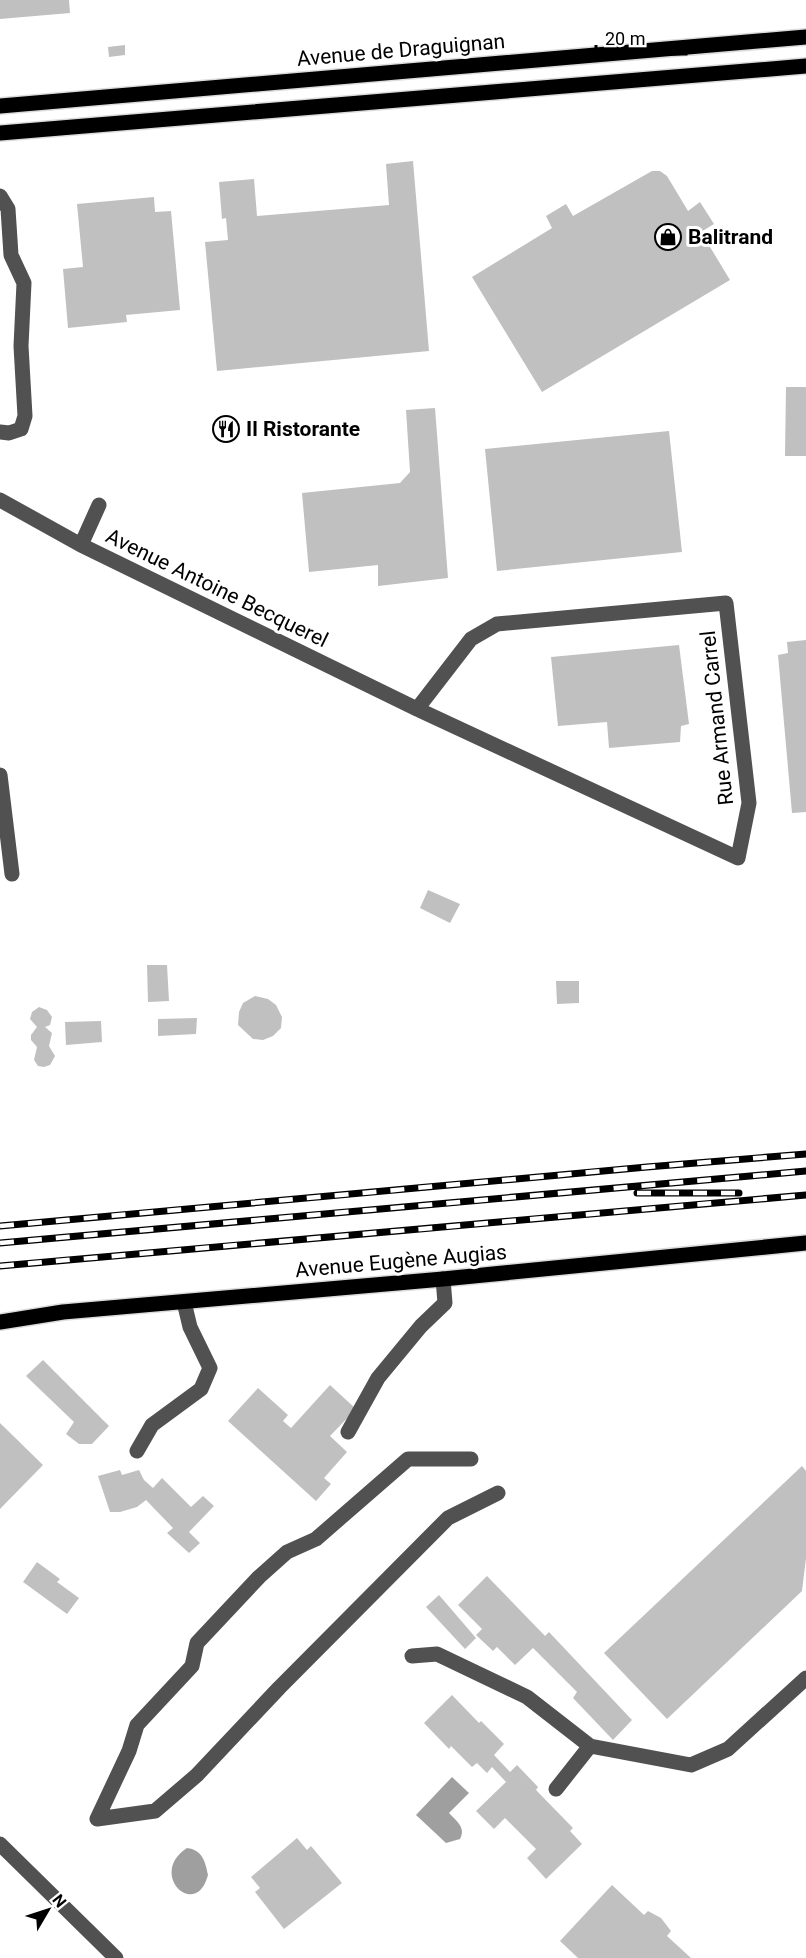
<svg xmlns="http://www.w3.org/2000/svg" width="806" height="1958" font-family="Roboto,sans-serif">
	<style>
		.water { fill: #9f9f9f }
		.building { fill: #c0c0c0 }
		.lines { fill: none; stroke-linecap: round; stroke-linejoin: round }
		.major-casing { stroke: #dbdbdb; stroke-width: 18 }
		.minor { stroke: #515151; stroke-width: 15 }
		.major { stroke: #000; stroke-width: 15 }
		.rail-casing { stroke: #000; stroke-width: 7 }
		.rail { stroke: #fff; stroke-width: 4.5; stroke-dasharray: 14; stroke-linecap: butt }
		.labels { text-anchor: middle; stroke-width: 6; stroke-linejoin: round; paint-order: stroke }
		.street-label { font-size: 21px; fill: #000; stroke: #fff }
		.poi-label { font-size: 21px; font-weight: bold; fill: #000; stroke: #fff; text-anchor: start }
	</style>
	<rect width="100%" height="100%" fill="#fff"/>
	<path class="water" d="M 452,1777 L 469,1793 L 449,1813 C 457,1822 466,1827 460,1839 L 446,1843 L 416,1815 Z
		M 187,1848 C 202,1850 205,1860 208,1875 C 196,1921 147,1874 187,1848 Z"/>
	<path class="building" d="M 0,0 L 69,0 L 70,13 L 0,19 Z
		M 125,45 L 125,55 L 109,57 L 108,47 Z
		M 413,161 L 429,351 L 217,371 L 205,242 L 228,240 L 226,218 L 222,219 L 219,182 L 254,179 L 257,216 L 389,205 L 386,164 Z
		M 652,171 L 660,171 L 667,176 L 688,211 L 700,202 L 714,224 L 701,232 L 730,280 L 542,392 L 472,277 L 552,228 L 546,216 L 566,204 L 573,216 Z
		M 154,197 L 155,212 L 171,211 L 180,310 L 126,315 L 127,322 L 68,328 L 63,269 L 83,267 L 77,204 Z
		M 786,387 L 806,387 L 806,456 L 785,456 Z
		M 435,408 L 448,578 L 378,586 L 378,565 L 309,572 L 302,493 L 400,483 L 410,472 L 406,410 Z
		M 669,431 L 682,552 L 497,571 L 485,449 Z
		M 806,640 L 806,812 L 792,813 L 778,655 L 788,653 L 787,642 Z
		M 679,645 L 689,724 L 681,726 L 680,742 L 609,748 L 607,722 L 558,726 L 551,657 Z
		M 428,890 L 460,904 L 450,923 L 420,908 Z
		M 147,965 L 167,965 L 169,1001 L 148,1002 Z
		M 556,981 L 579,981 L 579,1003 L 557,1004 Z
		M 255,996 L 268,999 L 276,1005 L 282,1017 L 281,1028 L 273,1036 L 263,1040 L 253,1039 L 238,1025 L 239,1012 L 243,1003 Z
		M 39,1007 L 47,1010 L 52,1017 L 50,1025 L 45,1027 L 52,1033 L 49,1046 L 55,1056 L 50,1065 L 44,1067 L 38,1066 L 34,1060 L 37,1047 L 31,1040 L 31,1035 L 37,1027 L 30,1019 L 32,1012 Z
		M 197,1018 L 196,1034 L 158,1036 L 158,1019 Z
		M 101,1021 L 102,1042 L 66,1045 L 65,1022 Z
		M 43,1360 L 109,1426 L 92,1444 L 79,1444 L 66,1434 L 74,1422 L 26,1376 Z
		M 330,1385 L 356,1409 L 330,1436 L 347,1452 L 324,1478 L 331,1484 L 316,1501 L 228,1421 L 258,1388 L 288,1415 L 283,1421 L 291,1428 Z
		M 0,1423 L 43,1465 L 0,1509 Z
		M 802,1466 L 806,1471 L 806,1558 L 802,1591 L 667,1719 L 604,1653 Z
		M 120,1470 L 122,1475 L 139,1470 L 144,1480 L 153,1488 L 162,1478 L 191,1507 L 203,1496 L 214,1506 L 189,1532 L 200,1543 L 189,1553 L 167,1533 L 173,1528 L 146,1500 L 137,1507 L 120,1512 L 110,1512 L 98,1476 Z
		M 37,1562 L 60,1579 L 57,1582 L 79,1598 L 67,1614 L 23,1582 Z
		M 487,1576 L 545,1636 L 549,1632 L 632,1720 L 613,1740 L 573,1698 L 577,1692 L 533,1648 L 515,1665 L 497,1647 L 493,1651 L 476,1635 L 482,1629 L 458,1605 Z
		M 439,1595 L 476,1638 L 465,1649 L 426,1607 Z
		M 452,1695 L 479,1723 L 481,1721 L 504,1744 L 494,1755 L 510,1772 L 517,1765 L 538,1787 L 536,1790 L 573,1828 L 570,1831 L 582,1844 L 546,1879 L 527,1858 L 536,1849 L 505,1818 L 494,1829 L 476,1811 L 506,1782 L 492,1767 L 487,1773 L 477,1763 L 472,1767 L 451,1746 L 449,1749 L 424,1723 Z
		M 297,1838 L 307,1850 L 311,1846 L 342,1883 L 284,1929 L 255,1892 L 260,1888 L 251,1877 Z
		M 612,1885 L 644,1915 L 648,1911 L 661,1918 L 671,1931 L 667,1936 L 691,1958 L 578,1958 L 560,1941 Z"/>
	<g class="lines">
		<defs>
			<path id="major" d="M 0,106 L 806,37
				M 0,133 L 806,66
				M 0,1322 L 63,1312 L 443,1279 L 806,1243"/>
		</defs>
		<use href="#major" class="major-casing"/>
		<path class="minor" d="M 0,196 L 8,209 L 11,255 L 24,283 L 21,346 L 25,416 L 21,429 L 9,433 L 0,432
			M 0,500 L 81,545 L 417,709 L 738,858 L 749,803 L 726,603 L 497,624 L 471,639 L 417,709
			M 81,545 L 99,505
			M 0,775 L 12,874
			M 348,1432 L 378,1378 L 421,1326 L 445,1303 L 443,1279
			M 137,1451 L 152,1425 L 201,1389 L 210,1368 L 190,1327 L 184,1302
			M 471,1459 L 408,1459 L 316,1539 L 287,1552 L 259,1577 L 197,1643 L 192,1666 L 137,1725 L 129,1751 L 97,1819 L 155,1811 L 197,1775 L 279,1688 L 448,1518 L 498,1493
			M 412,1656 L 437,1654 L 527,1697 L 590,1746 L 691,1765 L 728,1749 L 806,1678
			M 556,1789 L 590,1746
			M 0,1844 L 116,1958"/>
		<use href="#major" class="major"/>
		<defs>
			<path id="rail" d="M 637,1193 L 739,1193
				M 0,1226 L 647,1167 L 806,1154
				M 0,1243 L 806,1171
				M 0,1266 L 806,1195"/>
		</defs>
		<use href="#rail" class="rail-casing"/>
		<use href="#rail" class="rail"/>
	</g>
	<defs>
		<symbol id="shop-ring" viewBox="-11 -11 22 22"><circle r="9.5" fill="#fff" stroke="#000" stroke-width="1.5"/><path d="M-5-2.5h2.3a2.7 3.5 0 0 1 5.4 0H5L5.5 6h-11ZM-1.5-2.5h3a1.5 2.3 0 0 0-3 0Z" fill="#000"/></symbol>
		<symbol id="restaurant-ring" viewBox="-11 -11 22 22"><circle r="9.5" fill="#fff" stroke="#000" stroke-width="1.5"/><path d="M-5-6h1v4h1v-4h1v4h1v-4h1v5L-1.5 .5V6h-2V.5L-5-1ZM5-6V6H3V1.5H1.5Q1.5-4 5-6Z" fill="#000"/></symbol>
	</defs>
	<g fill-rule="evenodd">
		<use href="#shop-ring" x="653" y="222" width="30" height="30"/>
		<use href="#restaurant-ring" x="211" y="414" width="30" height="30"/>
	</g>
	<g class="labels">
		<g class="street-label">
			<text transform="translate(401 50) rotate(-5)" y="7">Avenue de Draguignan</text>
			<text transform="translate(217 588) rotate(26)" y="7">Avenue Antoine Becquerel</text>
			<text transform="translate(717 718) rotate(-96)" y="7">Rue Armand Carrel</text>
			<text transform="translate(401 1261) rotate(-5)" y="7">Avenue Eugène Augias</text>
		</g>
		<g class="poi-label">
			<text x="688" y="244">Balitrand</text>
			<text x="246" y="436">Il Ristorante</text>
		</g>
	</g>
	<g transform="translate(48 1910) rotate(51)" stroke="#ffffff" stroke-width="4.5" paint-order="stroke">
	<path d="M0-4.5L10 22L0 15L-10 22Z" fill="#000000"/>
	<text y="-9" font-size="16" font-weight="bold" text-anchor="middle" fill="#000000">N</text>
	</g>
	<path d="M596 45v9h90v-9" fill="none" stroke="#000000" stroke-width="3"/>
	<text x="605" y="45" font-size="18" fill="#000000" stroke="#ffffff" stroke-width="4.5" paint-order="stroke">20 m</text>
</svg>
